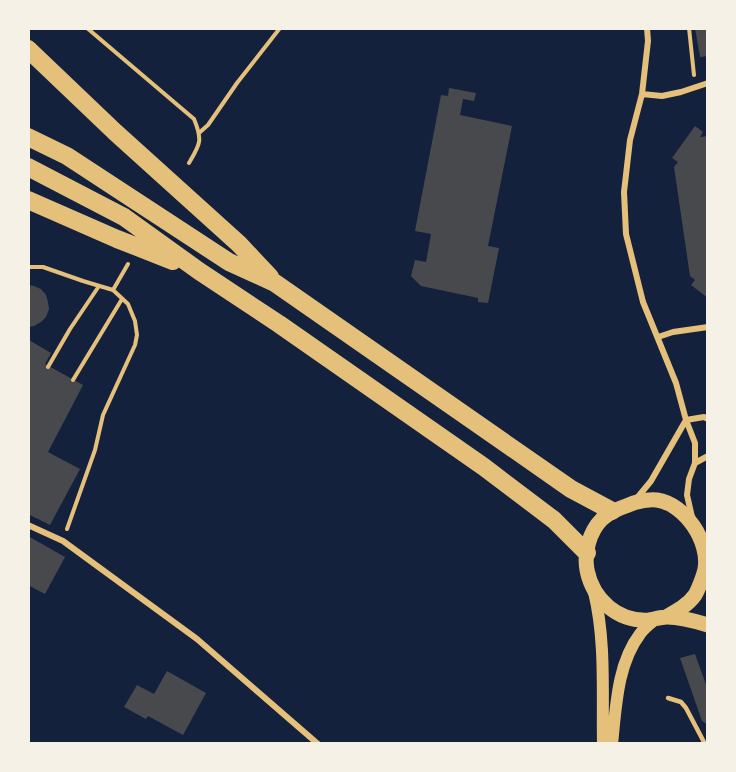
<svg xmlns="http://www.w3.org/2000/svg" width="736" height="772" font-family="Figtree,sans-serif">
	<style>
		.building { fill: #48494c }
		.lines { fill: none; stroke-linecap: round; stroke-linejoin: round }
		.path { stroke: #e5c07b; stroke-width: 4 }
		.service { stroke: #e5c07b; stroke-width: 4.5 }
		.minor { stroke: #e5c07b; stroke-width: 6 }
		.secondary { stroke: #e5c07b; stroke-width: 12 }
		.primary { stroke: #e5c07b; stroke-width: 15 }
		.motorway { stroke: #e5c07b; stroke-width: 18 }
	</style>
	<rect width="100%" height="100%" fill="#14213d"/>
	<path class="building" d="M 695,28 L 708,28 L 708,56 L 700,57 Z
		M 449,88 L 476,93 L 474,101 L 463,99 L 460,115 L 512,126 L 488,246 L 499,248 L 488,303 L 478,302 L 478,298 L 421,286 L 411,276 L 415,260 L 426,262 L 431,234 L 415,231 L 441,95 L 448,96 Z
		M 695,126 L 703,132 L 700,137 L 708,136 L 708,298 L 691,285 L 695,280 L 690,276 L 674,167 L 678,162 L 672,158 Z
		M 28,285 L 34,286 L 41,289 L 46,295 L 48,302 L 49,309 L 46,317 L 41,322 L 34,326 L 28,327 Z
		M 29,340 L 51,353 L 45,364 L 83,385 L 48,452 L 80,469 L 50,525 L 28,514 Z
		M 28,536 L 65,557 L 45,594 L 28,585 Z
		M 695,654 L 708,690 L 708,725 L 702,721 L 680,658 Z
		M 167,671 L 206,693 L 183,735 L 148,716 L 146,719 L 124,707 L 137,685 L 154,694 Z"/>
	<g class="lines">
		<path class="path" d="M 87,28 L 194,119 C 203,141 200,144 189,163
			M 689,28 L 694,75
			M 199,133 L 208,125 L 237,83 L 280,28
			M 28,267 L 43,267 L 83,281 L 113,290 L 128,304 L 135,321 L 137,335 L 135,345 L 103,415 L 95,450 L 67,529
			M 113,290 L 128,264
			M 48,367 L 70,329 L 99,286
			M 73,380 L 122,299"/>
		<path class="service" d="M 668,698 L 681,702 L 686,708 L 705,744"/>
		<path class="minor" d="M 647,28 L 648,41 L 642,94 L 630,140 L 624,192 L 626,234 L 643,302 L 676,383 L 686,420 L 695,443 L 695,463 L 689,479 L 687,495 L 692,517
			M 642,94 L 662,96 L 681,92 L 708,83
			M 658,337 L 673,332 L 708,327
			M 686,420 L 704,417 L 708,419
			M 695,463 L 708,456
			M 637,498 L 651,481 L 686,420
			M 28,525 L 63,541 L 197,639 L 318,744"/>
		<path class="secondary" d="M 594,592 C 606,641 602,694 603,744
			M 612,744 C 616,708 617,664 640,634 C 644,628 651,623 657,618"/>
		<path class="primary" d="M 666,617 C 677,611 688,605 695,595 C 698,590 704,575 705,569 C 710,542 685,504 657,500 C 646,499 635,502 626,506 C 617,509 609,513 602,519 C 589,532 584,553 587,570 C 593,600 618,622 649,620 C 655,619 661,617 667,617 C 680,617 695,621 708,625"/>
		<path class="motorway" d="M 28,49 L 115,132 L 239,244 L 270,277
			M 28,137 L 67,156 L 229,262 L 275,283 L 571,489 L 612,511
			M 28,167 L 124,217 L 199,271 L 279,324 L 484,467 L 554,520 L 587,553
			M 28,200 L 117,239 L 173,261"/>
	</g>
	<rect width="736" height="772" fill="none" stroke="#f6f1e7" stroke-width="60"/>
</svg>
